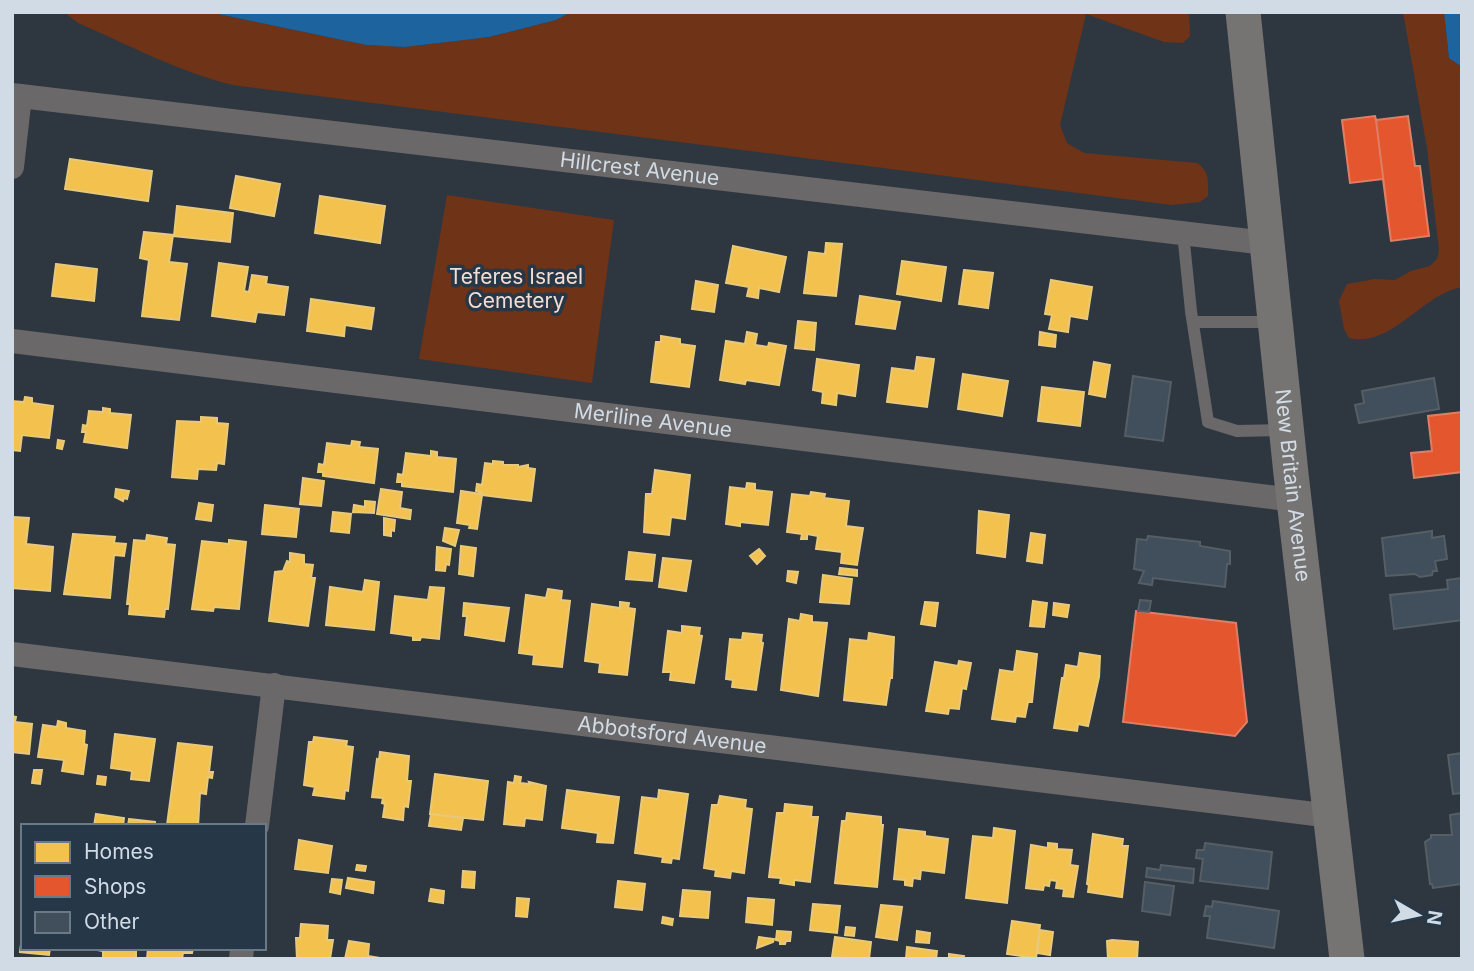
<svg xmlns="http://www.w3.org/2000/svg" width="1474" height="971" font-family="Inter,sans-serif">
	<style>
		.green { fill: #6f3318 }
		.water { fill: #1d649f }
		.homes { fill: #f2c14e; stroke: #e8c97b; stroke-width: 2 }
		.shops { fill: #e4572e; stroke: #de7f65; stroke-width: 2 }
		.building { fill: #404f5b; stroke: #565e65; stroke-width: 2 }
		.lines { fill: none; stroke-linecap: round; stroke-linejoin: round }
		.lane { stroke: #6a6868; stroke-width: 12 }
		.street { stroke: #6a6868; stroke-width: 24 }
		.secondary { stroke: #767373; stroke-width: 35 }
		.labels { text-anchor: middle; stroke-width: 7; stroke-linejoin: round; paint-order: stroke }
		.street-label { font-size: 21px; fill: #d0dbe5; stroke: #263747 }
		.park-label { font-size: 21px; fill: #f5ddd3; stroke: #263747 }
	</style>
	<rect width="100%" height="100%" fill="#2e373f"/>
	<path class="green" d="M 64,12 L 209,12 L 366,45 L 405,47 L 489,37 L 556,20 L 571,12 L 1189,12 L 1190,36 L 1183,43 L 1164,42 L 1086,14 L 1060,125 L 1067,143 L 1084,153 L 1197,163 C 1210,172 1208,182 1208,196 L 1200,202 L 1172,205 L 233,85 C 179,72 129,45 78,23 Z
		M 1403,12 L 1444,12 L 1449,58 L 1462,67 L 1462,287 C 1422,294 1392,348 1349,338 L 1344,329 L 1339,301 L 1347,284 L 1375,279 L 1395,280 L 1411,271 L 1430,266 L 1437,259 L 1439,250 L 1427,148 Z
		M 447,195 L 614,220 L 592,383 L 419,359 Z"/>
	<path class="water" d="M 209,12 L 571,12 L 556,20 L 489,37 L 405,47 L 366,45 Z
		M 1444,12 L 1462,12 L 1462,67 L 1449,58 Z"/>
	<path class="homes" d="M 70,159 L 152,171 L 148,201 L 65,189 Z
		M 236,176 L 280,184 L 274,216 L 230,208 Z
		M 320,196 L 385,206 L 380,243 L 315,233 Z
		M 177,206 L 233,213 L 230,242 L 174,236 Z
		M 144,232 L 173,235 L 169,262 L 187,264 L 179,320 L 142,316 L 149,260 L 140,258 Z
		M 826,243 L 842,244 L 836,296 L 804,293 L 809,252 L 825,254 Z
		M 733,246 L 786,257 L 779,292 L 759,288 L 758,298 L 747,296 L 749,287 L 726,283 Z
		M 902,261 L 946,267 L 941,301 L 897,294 Z
		M 219,263 L 248,267 L 244,291 L 249,292 L 252,275 L 267,277 L 266,284 L 288,287 L 284,315 L 257,312 L 255,322 L 212,316 Z
		M 56,264 L 97,269 L 94,301 L 52,296 Z
		M 964,270 L 993,273 L 988,308 L 959,304 Z
		M 1051,280 L 1092,287 L 1087,319 L 1070,316 L 1068,332 L 1049,329 L 1052,315 L 1045,314 Z
		M 696,281 L 718,285 L 714,312 L 692,309 Z
		M 860,296 L 900,302 L 895,329 L 856,324 Z
		M 311,299 L 374,308 L 371,329 L 345,325 L 344,336 L 307,331 Z
		M 798,321 L 816,323 L 814,350 L 795,348 Z
		M 747,332 L 757,334 L 755,345 L 768,347 L 769,343 L 786,346 L 779,385 L 746,380 L 745,384 L 720,380 L 726,341 L 745,344 Z
		M 1040,332 L 1056,335 L 1055,347 L 1039,345 Z
		M 661,336 L 680,339 L 680,344 L 695,346 L 689,387 L 651,382 L 656,342 L 661,342 Z
		M 917,357 L 934,359 L 927,407 L 887,402 L 892,368 L 915,371 Z
		M 817,359 L 859,365 L 855,396 L 837,393 L 836,405 L 822,403 L 823,392 L 813,390 Z
		M 1094,362 L 1110,365 L 1105,397 L 1089,394 Z
		M 963,374 L 1008,381 L 1002,416 L 958,409 Z
		M 1042,387 L 1084,392 L 1080,426 L 1038,421 Z
		M 25,397 L 32,398 L 32,403 L 53,406 L 49,438 L 22,435 L 20,451 L 12,450 L 12,401 L 24,402 Z
		M 103,408 L 110,409 L 110,413 L 131,415 L 127,448 L 84,442 L 86,432 L 82,432 L 83,425 L 87,426 L 89,411 L 103,412 Z
		M 201,417 L 217,418 L 217,423 L 228,424 L 224,464 L 217,463 L 216,470 L 198,469 L 197,479 L 172,477 L 177,421 L 201,422 Z
		M 58,440 L 64,441 L 62,449 L 57,448 Z
		M 352,441 L 360,442 L 359,447 L 378,449 L 374,483 L 323,476 L 323,472 L 318,472 L 319,464 L 324,465 L 327,443 L 351,446 Z
		M 431,451 L 437,452 L 437,457 L 456,459 L 453,492 L 402,486 L 402,482 L 397,482 L 398,474 L 403,475 L 406,453 L 431,456 Z
		M 493,461 L 503,462 L 503,465 L 518,465 L 518,467 L 528,465 L 528,468 L 535,469 L 531,501 L 482,495 L 477,529 L 469,528 L 470,525 L 457,523 L 461,491 L 481,494 L 481,492 L 476,491 L 477,484 L 482,485 L 485,463 L 493,464 Z
		M 655,470 L 690,475 L 685,519 L 671,517 L 669,535 L 644,532 L 646,494 L 652,494 Z
		M 303,478 L 324,481 L 321,506 L 300,504 Z
		M 747,483 L 755,484 L 755,490 L 772,492 L 768,525 L 740,522 L 740,526 L 726,524 L 730,487 L 746,489 Z
		M 116,489 L 129,491 L 127,499 L 124,498 L 123,501 L 115,497 Z
		M 381,489 L 402,492 L 400,508 L 411,510 L 410,519 L 377,514 Z
		M 811,492 L 825,494 L 824,498 L 849,501 L 846,526 L 863,528 L 857,565 L 841,563 L 842,552 L 816,549 L 818,536 L 807,534 L 807,539 L 801,539 L 802,534 L 787,532 L 792,494 L 810,496 Z
		M 365,501 L 375,502 L 374,513 L 353,512 L 354,505 L 365,507 Z
		M 199,503 L 213,505 L 211,521 L 196,519 Z
		M 265,505 L 299,509 L 296,537 L 262,534 Z
		M 979,511 L 1009,515 L 1005,557 L 977,553 Z
		M 333,512 L 351,514 L 349,533 L 331,531 Z
		M 13,517 L 29,518 L 26,544 L 53,547 L 50,591 L 12,588 Z
		M 384,518 L 395,520 L 394,531 L 391,530 L 391,536 L 384,535 Z
		M 445,528 L 459,530 L 455,546 L 443,541 Z
		M 1031,533 L 1045,535 L 1042,563 L 1027,561 Z
		M 73,534 L 115,537 L 114,543 L 126,544 L 124,556 L 114,555 L 110,598 L 64,594 Z
		M 147,535 L 167,538 L 166,544 L 175,545 L 168,609 L 165,609 L 164,617 L 129,614 L 130,604 L 127,604 L 134,540 L 146,541 Z
		M 229,540 L 246,542 L 239,609 L 214,607 L 213,611 L 192,609 L 202,541 L 229,544 Z
		M 461,546 L 476,548 L 473,576 L 459,574 Z
		M 437,547 L 451,549 L 449,565 L 446,564 L 445,571 L 436,570 Z
		M 759,549 L 765,556 L 757,564 L 750,556 Z
		M 629,552 L 655,555 L 652,581 L 626,579 Z
		M 290,553 L 304,555 L 304,564 L 313,565 L 311,578 L 315,578 L 308,626 L 269,621 L 275,572 L 283,571 L 287,561 L 290,562 Z
		M 663,558 L 691,561 L 686,591 L 659,587 Z
		M 840,568 L 857,570 L 857,576 L 839,574 Z
		M 788,571 L 798,572 L 796,583 L 787,581 Z
		M 823,575 L 852,579 L 849,604 L 820,602 Z
		M 365,580 L 379,582 L 374,630 L 326,625 L 330,587 L 363,592 Z
		M 430,587 L 444,588 L 439,639 L 421,637 L 420,640 L 413,640 L 413,636 L 391,633 L 395,596 L 428,600 Z
		M 548,589 L 562,591 L 561,600 L 570,601 L 562,667 L 533,664 L 534,655 L 519,653 L 526,595 L 546,598 Z
		M 1033,601 L 1047,603 L 1044,627 L 1030,626 Z
		M 620,602 L 629,603 L 628,608 L 635,609 L 627,675 L 599,672 L 600,663 L 585,661 L 592,604 L 620,608 Z
		M 925,602 L 938,603 L 935,626 L 921,624 Z
		M 464,603 L 509,608 L 504,641 L 465,635 L 467,616 L 463,616 Z
		M 1054,603 L 1069,605 L 1067,617 L 1053,615 Z
		M 801,614 L 812,616 L 812,622 L 827,623 L 818,696 L 781,690 L 789,619 L 800,621 Z
		M 682,626 L 700,628 L 699,635 L 702,636 L 694,683 L 670,680 L 671,672 L 663,672 L 668,631 L 682,633 Z
		M 743,633 L 762,635 L 761,642 L 763,643 L 756,690 L 732,687 L 733,680 L 726,679 L 730,639 L 742,640 Z
		M 869,633 L 894,637 L 892,678 L 890,678 L 886,705 L 844,700 L 850,639 L 868,641 Z
		M 1017,651 L 1037,654 L 1032,702 L 1028,702 L 1025,717 L 1016,716 L 1015,722 L 992,719 L 1000,670 L 1014,672 Z
		M 1080,653 L 1100,656 L 1099,677 L 1088,726 L 1078,724 L 1077,731 L 1054,728 L 1062,678 L 1064,678 L 1066,665 L 1078,667 Z
		M 959,661 L 971,663 L 966,689 L 962,688 L 959,709 L 949,708 L 948,714 L 926,711 L 935,662 L 958,666 Z
		M 12,716 L 16,717 L 15,722 L 32,724 L 29,754 L 12,752 Z
		M 58,721 L 66,723 L 66,728 L 85,731 L 84,744 L 87,745 L 83,774 L 62,771 L 64,760 L 38,757 L 43,725 L 57,727 Z
		M 115,734 L 155,739 L 149,781 L 131,779 L 132,771 L 111,768 Z
		M 314,737 L 347,741 L 346,746 L 353,747 L 348,791 L 345,790 L 344,799 L 313,795 L 315,787 L 304,785 L 309,742 L 313,742 Z
		M 178,743 L 212,747 L 209,772 L 213,772 L 212,778 L 208,777 L 206,794 L 200,793 L 198,826 L 167,825 Z
		M 380,752 L 409,756 L 407,781 L 411,781 L 408,807 L 404,806 L 403,820 L 383,817 L 385,804 L 382,803 L 383,798 L 372,797 L 377,759 L 379,760 Z
		M 34,770 L 42,770 L 40,784 L 32,783 Z
		M 435,774 L 488,781 L 483,820 L 430,814 Z
		M 98,776 L 106,777 L 105,785 L 97,784 Z
		M 515,776 L 521,777 L 520,783 L 530,784 L 529,782 L 546,786 L 542,820 L 525,818 L 524,826 L 504,824 L 508,782 L 514,783 Z
		M 567,790 L 619,797 L 613,843 L 597,842 L 598,833 L 562,828 Z
		M 659,790 L 688,794 L 679,859 L 672,858 L 671,863 L 662,862 L 663,857 L 635,853 L 642,797 L 658,799 Z
		M 720,796 L 746,800 L 745,808 L 752,809 L 744,873 L 731,871 L 730,878 L 715,876 L 716,870 L 704,868 L 712,805 L 718,805 Z
		M 785,804 L 812,807 L 811,817 L 818,817 L 810,882 L 794,880 L 794,885 L 780,883 L 781,878 L 769,877 L 777,813 L 784,813 Z
		M 847,813 L 881,817 L 881,825 L 883,825 L 877,887 L 835,883 L 842,821 L 846,821 Z
		M 96,814 L 124,818 L 123,826 L 94,826 Z
		M 431,814 L 463,818 L 461,830 L 429,826 Z
		M 129,819 L 155,822 L 155,826 L 128,826 Z
		M 994,828 L 1015,831 L 1007,903 L 966,898 L 973,836 L 993,838 Z
		M 899,829 L 925,832 L 925,836 L 948,839 L 944,873 L 921,870 L 920,879 L 913,878 L 912,886 L 905,885 L 905,880 L 894,879 Z
		M 1093,834 L 1123,839 L 1122,846 L 1128,846 L 1122,897 L 1088,892 L 1089,885 L 1087,884 Z
		M 299,840 L 332,846 L 328,873 L 295,869 Z
		M 1048,843 L 1057,844 L 1057,849 L 1072,850 L 1070,865 L 1078,866 L 1073,897 L 1063,896 L 1064,889 L 1056,888 L 1057,881 L 1050,880 L 1049,886 L 1044,885 L 1043,890 L 1026,888 L 1031,845 L 1048,848 Z
		M 357,865 L 366,866 L 365,871 L 356,870 Z
		M 463,871 L 475,872 L 474,888 L 462,887 Z
		M 348,878 L 374,882 L 373,893 L 346,888 Z
		M 332,879 L 342,880 L 340,894 L 330,892 Z
		M 618,881 L 645,884 L 642,910 L 615,907 Z
		M 431,889 L 444,891 L 443,903 L 429,901 Z
		M 683,890 L 710,892 L 708,918 L 680,916 Z
		M 517,898 L 529,899 L 527,917 L 516,916 Z
		M 748,898 L 774,900 L 772,925 L 746,922 Z
		M 813,904 L 840,906 L 837,933 L 810,930 Z
		M 881,905 L 902,907 L 897,940 L 876,937 Z
		M 663,917 L 673,919 L 672,925 L 662,923 Z
		M 1012,921 L 1040,925 L 1036,958 L 1007,954 Z
		M 301,924 L 328,926 L 327,940 L 333,940 L 330,959 L 293,959 L 297,959 L 296,938 L 300,938 Z
		M 846,927 L 855,928 L 854,936 L 845,935 Z
		M 23,928 L 23,948 L 50,948 L 49,955 L 20,952 Z
		M 1040,930 L 1053,932 L 1050,955 L 1037,953 Z
		M 777,931 L 791,932 L 790,941 L 786,941 L 785,944 L 780,944 L 780,941 L 776,940 Z
		M 917,931 L 930,933 L 929,943 L 916,942 Z
		M 759,937 L 774,939 L 773,942 L 757,948 Z
		M 835,937 L 871,942 L 869,959 L 832,957 Z
		M 1112,940 L 1138,942 L 1137,959 L 1108,959 L 1107,941 Z
		M 349,941 L 369,944 L 368,956 L 386,959 L 345,959 Z
		M 907,947 L 937,951 L 936,959 L 906,959 Z
		M 86,948 L 136,948 L 136,959 L 103,959 L 103,951 Z
		M 148,948 L 193,948 L 192,953 L 183,953 L 182,959 L 147,959 Z
		M 949,954 L 964,956 L 963,959 L 949,959 Z"/>
	<path class="shops" d="M 1375,116 L 1376,120 L 1408,116 L 1415,166 L 1420,166 L 1429,236 L 1391,241 L 1383,179 L 1350,183 L 1342,120 Z
		M 1408,116 L 1415,166 L 1420,166 L 1429,236 L 1391,241 L 1376,120 Z
		M 1462,412 L 1462,472 L 1414,478 L 1411,453 L 1432,451 L 1428,416 Z
		M 1136,611 L 1236,623 L 1247,722 L 1235,736 L 1123,722 Z"/>
	<path class="building" d="M 1133,376 L 1171,382 L 1163,441 L 1125,436 Z
		M 1434,378 L 1439,409 L 1359,423 L 1355,405 L 1364,403 L 1362,391 Z
		M 1432,531 L 1432,538 L 1444,536 L 1447,559 L 1435,561 L 1437,571 L 1433,571 L 1432,575 L 1420,577 L 1415,574 L 1386,576 L 1382,538 Z
		M 1148,536 L 1200,542 L 1200,546 L 1230,551 L 1230,564 L 1227,564 L 1225,587 L 1153,578 L 1152,585 L 1139,583 L 1144,571 L 1134,569 L 1137,539 L 1147,540 Z
		M 1462,578 L 1462,620 L 1394,629 L 1390,595 L 1448,589 L 1447,580 Z
		M 1140,600 L 1151,601 L 1149,612 L 1138,611 Z
		M 1462,753 L 1462,793 L 1453,794 L 1448,755 Z
		M 1462,813 L 1462,884 L 1433,888 L 1432,884 L 1430,884 L 1425,842 L 1431,838 L 1431,835 L 1452,835 L 1450,815 Z
		M 1205,843 L 1272,852 L 1268,889 L 1200,881 L 1203,859 L 1196,858 L 1197,850 L 1204,850 Z
		M 1161,865 L 1194,869 L 1193,883 L 1146,877 L 1147,868 L 1160,870 Z
		M 1145,882 L 1174,886 L 1170,915 L 1142,911 Z
		M 1213,901 L 1279,911 L 1274,948 L 1207,938 L 1210,916 L 1204,916 L 1206,906 L 1212,907 Z"/>
	<g class="lines">
		<path class="lane" d="M 1183,233 L 1191,311 L 1208,422 L 1237,431 L 1285,430
			M 1193,322 L 1275,322"/>
		<g class="street">
			<path id="s1" d="M 12,95 L 1266,243"/>
			<path d="M 12,167 L 20,96"/>
			<path id="s2" d="M 12,341 L 1294,500"/>
			<path id="s3" d="M 12,654 L 1331,816"/>
			<path d="M 257,826 L 274,685"/>
			<path d="M 241,959 L 242,948"/>
		</g>
		<path class="secondary" id="s4" d="M 1243,12 L 1291,474 L 1347,959"/>
	</g>
	<g class="labels">
		<g class="street-label">
			<text dy="7" stroke="none"><textPath href="#s1" startOffset="632">Hillcrest Avenue</textPath></text>
			<text dy="7" stroke="none"><textPath href="#s2" startOffset="646">Meriline Avenue</textPath></text>
			<text dy="7" stroke="none"><textPath href="#s4" startOffset="476">New Britain Avenue</textPath></text>
			<text dy="7" stroke="none"><textPath href="#s3" startOffset="665">Abbotsford Avenue</textPath></text>
		</g>
		<g class="park-label">
			<text x="516" y="284">Teferes Israel<tspan x="516" dy="24">Cemetery</tspan></text>
		</g>
	</g>
	<rect width="1474" height="971" fill="none" stroke="#d0dbe5" stroke-width="28"/>
	<rect x="21" y="824" width="245" height="126" fill="#263747" stroke="#6a7986" stroke-width="2"/>
	<rect x="35" y="842" width="35" height="21" fill="#f2c14e" stroke="#6a7986" stroke-width="2"/>
	<text x="84" y="859" font-size="21" fill="#d0dbe5">Homes</text>
	<rect x="35" y="876" width="35" height="21" fill="#e4572e" stroke="#6a7986" stroke-width="2"/>
	<text x="84" y="894" font-size="21" fill="#d0dbe5">Shops</text>
	<rect x="35" y="912" width="35" height="21" fill="#404f5b" stroke="#6a7986" stroke-width="2"/>
	<text x="84" y="929" font-size="21" fill="#d0dbe5">Other</text>
	<g transform="translate(1418 915) rotate(99)" stroke="#263747" stroke-width="5" paint-order="stroke">
	<path d="M0-5L12 26L0 18L-12 26Z" fill="#d0dbe5"/>
	<text y="-10" font-size="19" font-weight="bold" text-anchor="middle" fill="#d0dbe5">N</text>
	</g>
</svg>
